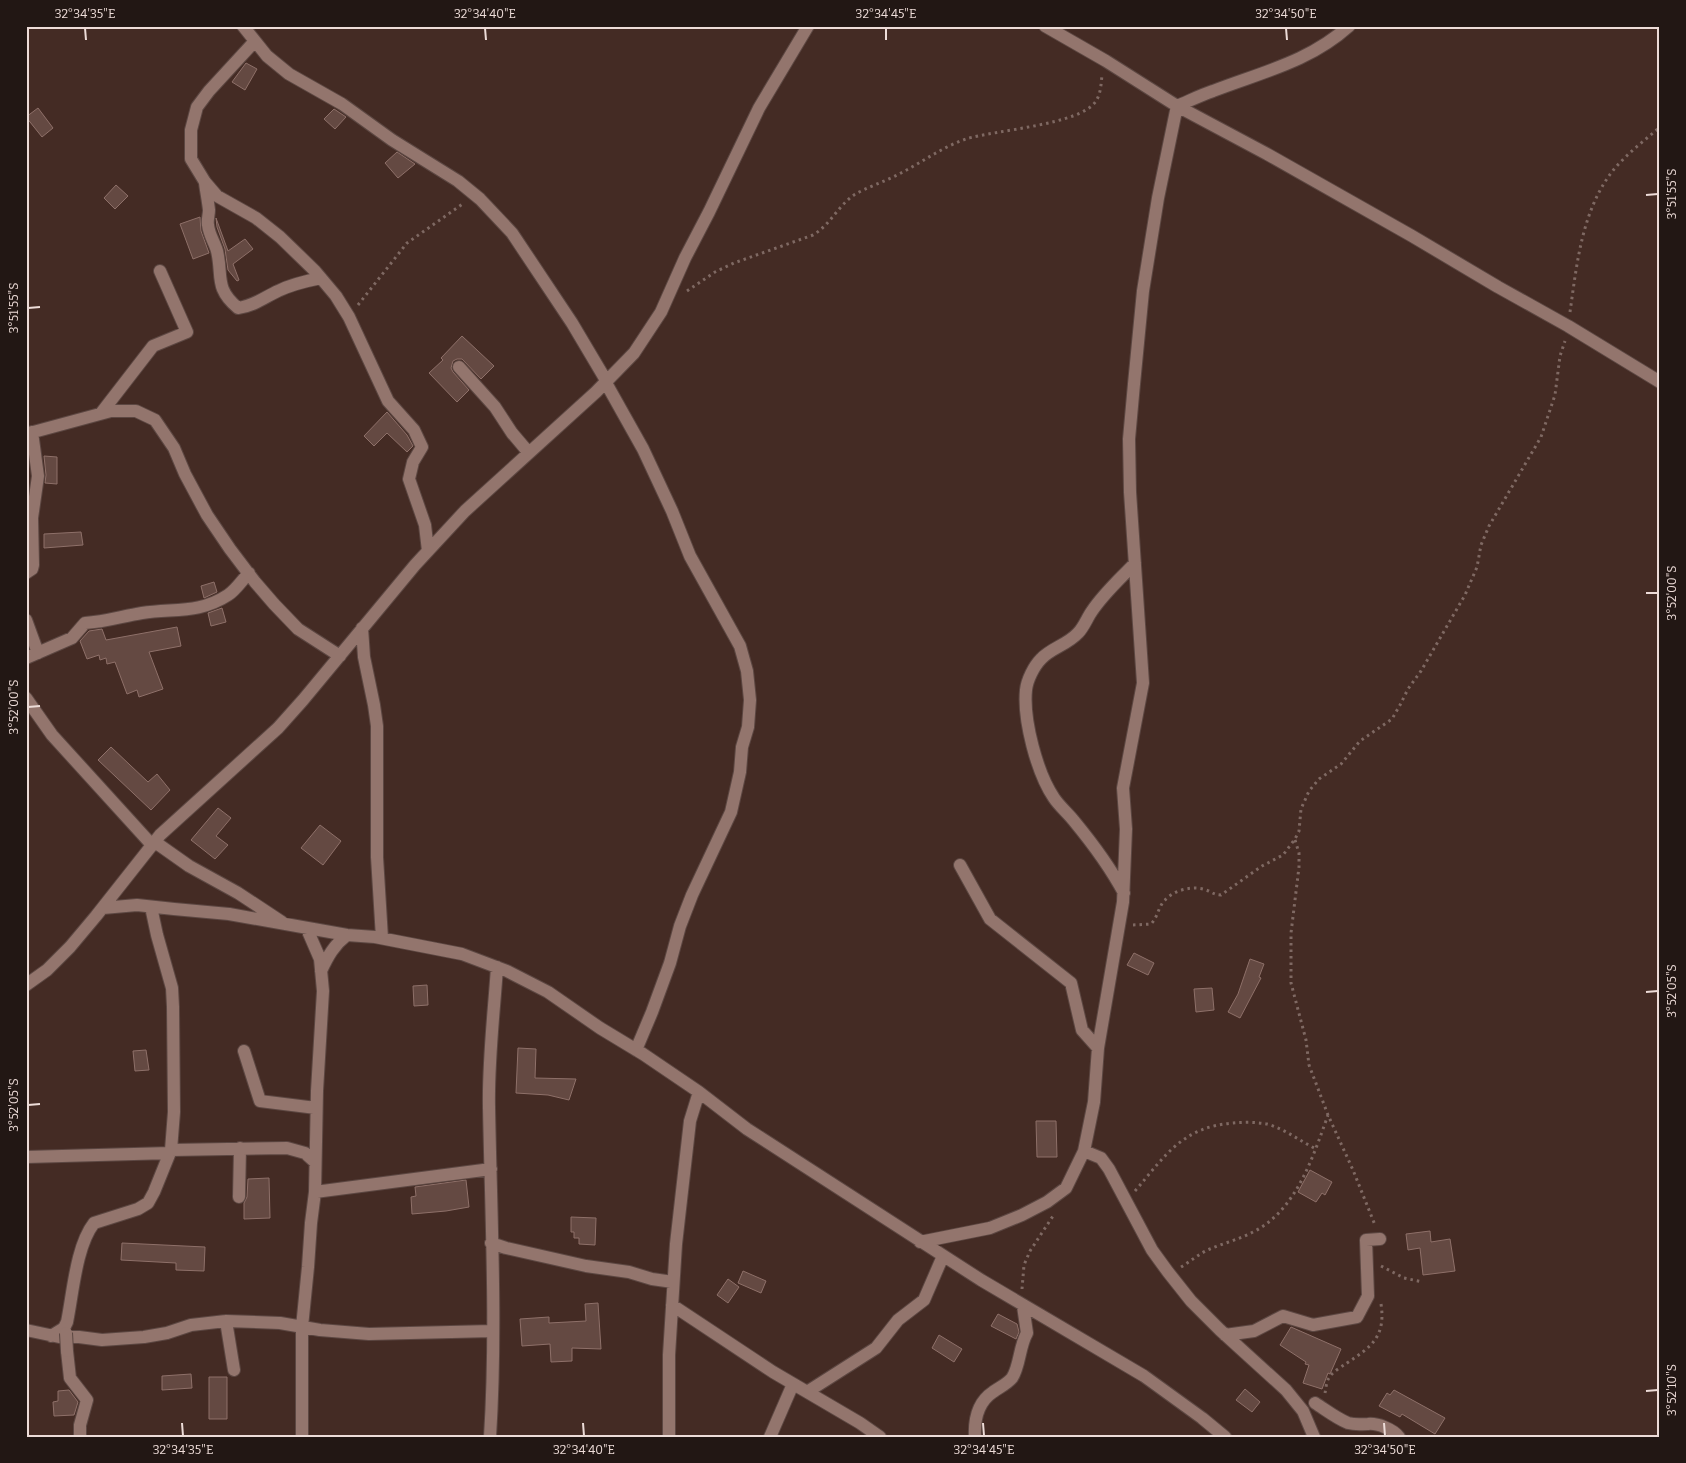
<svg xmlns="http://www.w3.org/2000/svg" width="1686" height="1463" font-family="Bitter,serif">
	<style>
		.building { fill: #644942; stroke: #8e7069 }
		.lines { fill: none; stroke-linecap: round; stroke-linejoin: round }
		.street-casing { stroke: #5c4742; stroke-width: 14 }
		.path { stroke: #7f6963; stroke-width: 3; stroke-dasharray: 2.5 4; stroke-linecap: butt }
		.street { stroke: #93756d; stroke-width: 12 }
		.street-bridge-casing { stroke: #5c4742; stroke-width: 14; stroke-linecap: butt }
		.street-bridge { stroke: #93756d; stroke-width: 12 }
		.ticks { fill: none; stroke: #eddcd8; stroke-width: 2 }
		.neatline { fill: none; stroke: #eddcd8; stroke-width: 2 }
		.ticks-label { font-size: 12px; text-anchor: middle; fill: #eddcd8 }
	</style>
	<rect width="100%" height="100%" fill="#442b24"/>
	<path class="building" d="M 246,63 L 257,69 L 245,90 L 232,82 Z
		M 38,108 L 53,128 L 42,137 L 26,117 Z
		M 334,109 L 346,117 L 335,129 L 324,119 Z
		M 397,152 L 415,164 L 398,178 L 385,163 Z
		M 116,185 L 128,196 L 115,209 L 104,198 Z
		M 200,217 L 201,231 L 209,253 L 193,259 L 180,224 Z
		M 216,218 L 228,251 L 245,239 L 253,249 L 233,264 L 239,280 L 237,281 L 228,270 L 225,249 L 217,227 Z
		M 462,336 L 494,366 L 481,379 L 462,359 L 457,359 L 453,361 L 451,368 L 453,372 L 469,390 L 457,402 L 429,373 L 443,360 L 441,358 Z
		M 387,412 L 407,435 L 413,446 L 407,452 L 387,433 L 374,446 L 364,436 Z
		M 44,456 L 57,457 L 57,484 L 45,483 L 46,475 Z
		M 81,532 L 83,545 L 44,548 L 44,534 Z
		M 214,582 L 217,592 L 204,598 L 201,586 Z
		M 222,608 L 226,622 L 211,626 L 208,613 Z
		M 177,627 L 181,646 L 149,652 L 163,689 L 139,697 L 137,690 L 127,694 L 115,662 L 107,664 L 106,658 L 100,660 L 99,655 L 87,659 L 80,641 L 89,631 L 102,629 L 106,640 Z
		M 111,747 L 148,782 L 157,774 L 170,790 L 151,810 L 98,760 Z
		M 218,808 L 231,818 L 216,836 L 228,845 L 215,859 L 191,840 Z
		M 320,825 L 341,841 L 323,865 L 301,848 Z
		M 1134,953 L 1154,963 L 1148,975 L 1127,965 Z
		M 1250,959 L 1264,964 L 1259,977 L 1261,978 L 1240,1018 L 1228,1012 L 1238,994 Z
		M 427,985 L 428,1005 L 414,1006 L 413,986 Z
		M 1212,988 L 1214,1010 L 1196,1012 L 1194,989 Z
		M 518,1048 L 536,1049 L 535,1078 L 576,1079 L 569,1100 L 548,1095 L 516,1093 Z
		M 146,1050 L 149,1070 L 135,1071 L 133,1051 Z
		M 1036,1121 L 1056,1121 L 1057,1157 L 1037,1157 Z
		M 1310,1170 L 1332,1182 L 1325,1195 L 1322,1193 L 1316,1202 L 1298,1192 Z
		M 269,1178 L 270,1218 L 244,1219 L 244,1203 L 247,1197 L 248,1179 Z
		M 466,1180 L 469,1207 L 446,1211 L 412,1214 L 411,1197 L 416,1196 L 415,1187 Z
		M 571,1217 L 596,1218 L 595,1245 L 579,1244 L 579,1238 L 574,1238 L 574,1232 L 571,1232 Z
		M 1430,1231 L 1431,1242 L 1450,1239 L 1455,1271 L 1423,1275 L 1420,1248 L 1408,1250 L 1406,1234 Z
		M 122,1243 L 205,1247 L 204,1271 L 176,1270 L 176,1263 L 121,1260 Z
		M 743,1271 L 766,1281 L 761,1293 L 738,1283 Z
		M 728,1279 L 739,1287 L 728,1303 L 717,1295 Z
		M 598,1303 L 601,1349 L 572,1348 L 572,1361 L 551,1362 L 550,1344 L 522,1346 L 520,1319 L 549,1317 L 549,1323 L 586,1321 L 585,1304 Z
		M 998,1314 L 1017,1324 L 1019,1332 L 1016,1339 L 991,1326 Z
		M 1291,1327 L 1341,1349 L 1330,1374 L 1328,1373 L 1322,1389 L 1303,1383 L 1309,1365 L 1305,1364 L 1306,1362 L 1280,1345 Z
		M 939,1335 L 962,1349 L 954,1362 L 932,1348 Z
		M 191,1374 L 192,1388 L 162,1390 L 162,1376 Z
		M 209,1377 L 227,1377 L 227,1419 L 209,1419 Z
		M 1245,1389 L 1260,1402 L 1252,1412 L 1236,1400 Z
		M 69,1390 L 78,1402 L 74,1415 L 54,1416 L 53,1402 L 58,1401 L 58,1391 Z
		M 1394,1390 L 1445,1418 L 1435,1434 L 1402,1414 L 1400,1417 L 1379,1406 L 1387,1393 L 1390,1395 Z"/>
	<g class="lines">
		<defs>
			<path id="street" d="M 243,26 L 267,56 L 289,74 L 342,104 L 392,140 L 458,181 L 480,199 L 512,233 L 572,323 L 607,382
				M 1045,26 L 1106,61 L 1177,106 L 1267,154 L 1412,236 L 1498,287 L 1568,326 L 1660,382
				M 255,41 L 209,91 L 197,107 L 191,130 L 191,159 L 205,182 L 217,196 L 256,218 L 280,237 L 315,271 L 336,296 L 349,317 L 388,401 L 414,430 L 422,447 L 413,462 L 409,479 L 425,525 L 428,551
				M 205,183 C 206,191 208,201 209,210 C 209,215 207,220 208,225 C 209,235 215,243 217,251 C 223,276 214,288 238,308 C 254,306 265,297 278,291 C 292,284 306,281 321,278
				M 459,367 L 495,407 L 512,433 L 529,453
				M 606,383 L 643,449 L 672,511 L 690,556 L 740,646 L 747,671 L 750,700 L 748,727 L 742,747 L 740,772 L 731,812 L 692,895 L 680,926 L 670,963 L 652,1012 L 636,1050
				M 102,412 L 153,346 L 187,332 L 160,271
				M 26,434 L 111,411 L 136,411 L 155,420 L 174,448 L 185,474 L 207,515 L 230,549 L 255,582 L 274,604 L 298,629 L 340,656
				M 26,573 L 32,569 L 33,565 L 32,518 L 38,476 L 32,432
				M 26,620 L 38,653
				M 362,628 L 364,657 L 374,705 L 377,726 L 377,857 L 382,938
				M 26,658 L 72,638 L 85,623 C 105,622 123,616 142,613 C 174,608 199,614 228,595 C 236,590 242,580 249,573
				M 26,698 L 52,735 L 152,845
				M 155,842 L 189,866 L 238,893 L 282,922
				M 960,865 L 990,919 L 1071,983 L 1082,1030 L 1098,1048
				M 1124,893 C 1110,867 1093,844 1074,821 C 1068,813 1060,807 1054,798 C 1037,773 1023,720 1026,690 C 1027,680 1034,666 1041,659 C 1051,648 1067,645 1078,633 C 1084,627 1087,618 1092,611 C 1104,593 1120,579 1135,563
				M 103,908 L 137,905 L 174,909 L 229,914 L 347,935 L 375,937 L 462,954 L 507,971 L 548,992 L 600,1028 L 643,1054 L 699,1092 L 747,1129 L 981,1280 L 1144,1376 L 1202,1418 L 1225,1437
				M 321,971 C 328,956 334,945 347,935
				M 26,985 L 47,970 L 70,947 L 96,916 L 160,835 L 278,728 L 303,700 L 415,565 L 465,511 L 596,392 L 634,353 L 661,312 L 685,258 L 709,212 L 759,108 L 808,26
				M 244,1051 L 260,1101 L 316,1108
				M 171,1150 L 287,1148 L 305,1153 L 315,1162
				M 1084,1151 L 1101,1158 L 1109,1169 L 1152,1250 L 1168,1272 L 1191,1301 L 1220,1330 L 1286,1390 L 1303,1411 L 1314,1437
				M 26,1157 L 170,1153
				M 315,1192 L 491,1169
				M 239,1197 L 240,1148
				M 920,1242 L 990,1228 L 1022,1215 L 1047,1202 L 1066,1188 L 1084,1151 L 1094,1102 L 1098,1048 L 1123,902 L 1126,829 L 1123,788 L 1143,683 L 1130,492 L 1129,439 L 1134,384 L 1143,291 L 1158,198 L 1177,106 C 1189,101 1201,95 1213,91 C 1262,72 1309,62 1349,26
				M 491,1243 L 506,1248 L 586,1266 L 629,1272 L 652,1279 L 673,1282
				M 672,1305 L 773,1372 L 860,1423 L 880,1437
				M 226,1321 L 234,1370
				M 26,1330 L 59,1337 L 79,1337 L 102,1340 L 144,1337 L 167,1333 L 191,1325 L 226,1321 L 280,1323 L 320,1330 L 369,1334 L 492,1331
				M 1225,1335 L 1254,1331 L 1283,1316 L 1313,1325 L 1357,1317 L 1368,1296 L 1366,1240 L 1380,1239
				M 51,1336 L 64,1328 L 67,1322 C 73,1293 76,1246 94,1223 L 138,1209 L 148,1203 L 154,1192 L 171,1150 L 174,1112 L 173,1007 L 172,988 L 157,935 L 151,907
				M 67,1351 L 70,1378 L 87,1400 L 80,1425 L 80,1437
				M 807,1392 L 876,1348 L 898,1320 L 924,1300 L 943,1256
				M 1315,1403 C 1326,1410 1336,1418 1348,1423 C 1356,1425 1360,1424 1368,1424 C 1377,1423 1393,1429 1399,1437
				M 302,1437 L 302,1327 L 308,1267 L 311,1223 L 315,1192 L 317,1091 L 323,991 L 320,959 L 307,929
				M 490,1437 C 497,1327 491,1217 489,1107 C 488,1061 494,1013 497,967
				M 669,1437 L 669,1355 L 676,1244 L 690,1121 L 699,1092
				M 770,1437 L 793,1384
				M 975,1437 C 974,1418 978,1402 993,1392 C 1000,1387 1007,1384 1012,1378 C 1020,1366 1019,1347 1027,1333 L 1023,1306"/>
		</defs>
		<use href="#street" class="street-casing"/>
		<path class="path" d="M 687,291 L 715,272 L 734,263 L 813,235 C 830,225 838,206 854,195 C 867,187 884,182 899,174 C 921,163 942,147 966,139 C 994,130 1081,125 1096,101 C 1101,93 1101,84 1102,75
			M 358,305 L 407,243 L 464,203
			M 1570,312 C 1577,263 1582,208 1615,168 C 1628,153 1645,140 1660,127
			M 1295,840 L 1299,853 L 1299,867 L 1291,933 L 1291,983 L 1306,1040 L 1309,1065 L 1328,1115 L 1353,1170 L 1375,1225
			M 1133,925 L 1151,924 C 1158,917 1158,907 1165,900 C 1174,890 1193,885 1206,890 C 1212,892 1214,895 1221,895 L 1262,866 L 1283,855 L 1295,839 L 1299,831 L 1301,809 L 1309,791 L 1319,779 L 1341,764 L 1360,741 L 1392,719 L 1400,705 L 1408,689 L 1421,671 L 1465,595 L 1477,567 L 1481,545 L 1489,526 L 1541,437 L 1555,395 L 1560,356 L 1565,341
			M 1135,1191 C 1165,1156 1182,1127 1233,1123 C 1244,1122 1256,1122 1267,1124 C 1285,1129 1300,1141 1316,1149
			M 1381,1266 L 1404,1278 L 1423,1282
			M 1181,1267 C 1191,1261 1200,1253 1210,1249 C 1224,1243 1240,1239 1253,1232 C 1296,1211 1313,1157 1328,1115
			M 1022,1289 L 1024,1265 L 1030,1251 L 1053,1216
			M 1325,1393 C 1326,1389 1326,1382 1329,1378 C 1332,1372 1341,1367 1347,1363 C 1371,1347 1386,1337 1381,1304"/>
		<use href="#street" class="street"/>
		<defs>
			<path id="street-bridge" d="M 66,1333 L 67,1351"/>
		</defs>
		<use href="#street-bridge" class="street-bridge-casing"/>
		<use href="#street-bridge" class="street-bridge"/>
	</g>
	<path class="ticks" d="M 85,28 L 86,40M 485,28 L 486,40M 886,28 L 886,40M 1286,28 L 1287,40M 1646,195 L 1658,194M 28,308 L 40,307M 1646,593 L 1658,593M 28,707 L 40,706M 1646,992 L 1658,991M 28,1105 L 40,1104M 1646,1391 L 1658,1390M 182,1423 L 183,1436M 583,1423 L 584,1436M 983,1423 L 984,1436M 1384,1423 L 1385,1436"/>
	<rect width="1686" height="1463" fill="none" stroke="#221714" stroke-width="55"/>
	<rect x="28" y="28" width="1630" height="1408" class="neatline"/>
	<g class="ticks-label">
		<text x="85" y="18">32°34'35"E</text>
		<text x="485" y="18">32°34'40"E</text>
		<text x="886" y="18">32°34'45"E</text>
		<text x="1286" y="18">32°34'50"E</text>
		<text transform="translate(1672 194) rotate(-90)" y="4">3°51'55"S</text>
		<text transform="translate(14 308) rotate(-90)" y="4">3°51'55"S</text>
		<text transform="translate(1672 593) rotate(-90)" y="4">3°52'00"S</text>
		<text transform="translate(14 707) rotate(-90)" y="4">3°52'00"S</text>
		<text transform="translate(1672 991) rotate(-90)" y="4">3°52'05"S</text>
		<text transform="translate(14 1105) rotate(-90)" y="4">3°52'05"S</text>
		<text transform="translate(1672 1390) rotate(-90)" y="4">3°52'10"S</text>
		<text x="183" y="1454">32°34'35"E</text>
		<text x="584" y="1454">32°34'40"E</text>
		<text x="984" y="1454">32°34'45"E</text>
		<text x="1385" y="1454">32°34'50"E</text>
	</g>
</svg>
